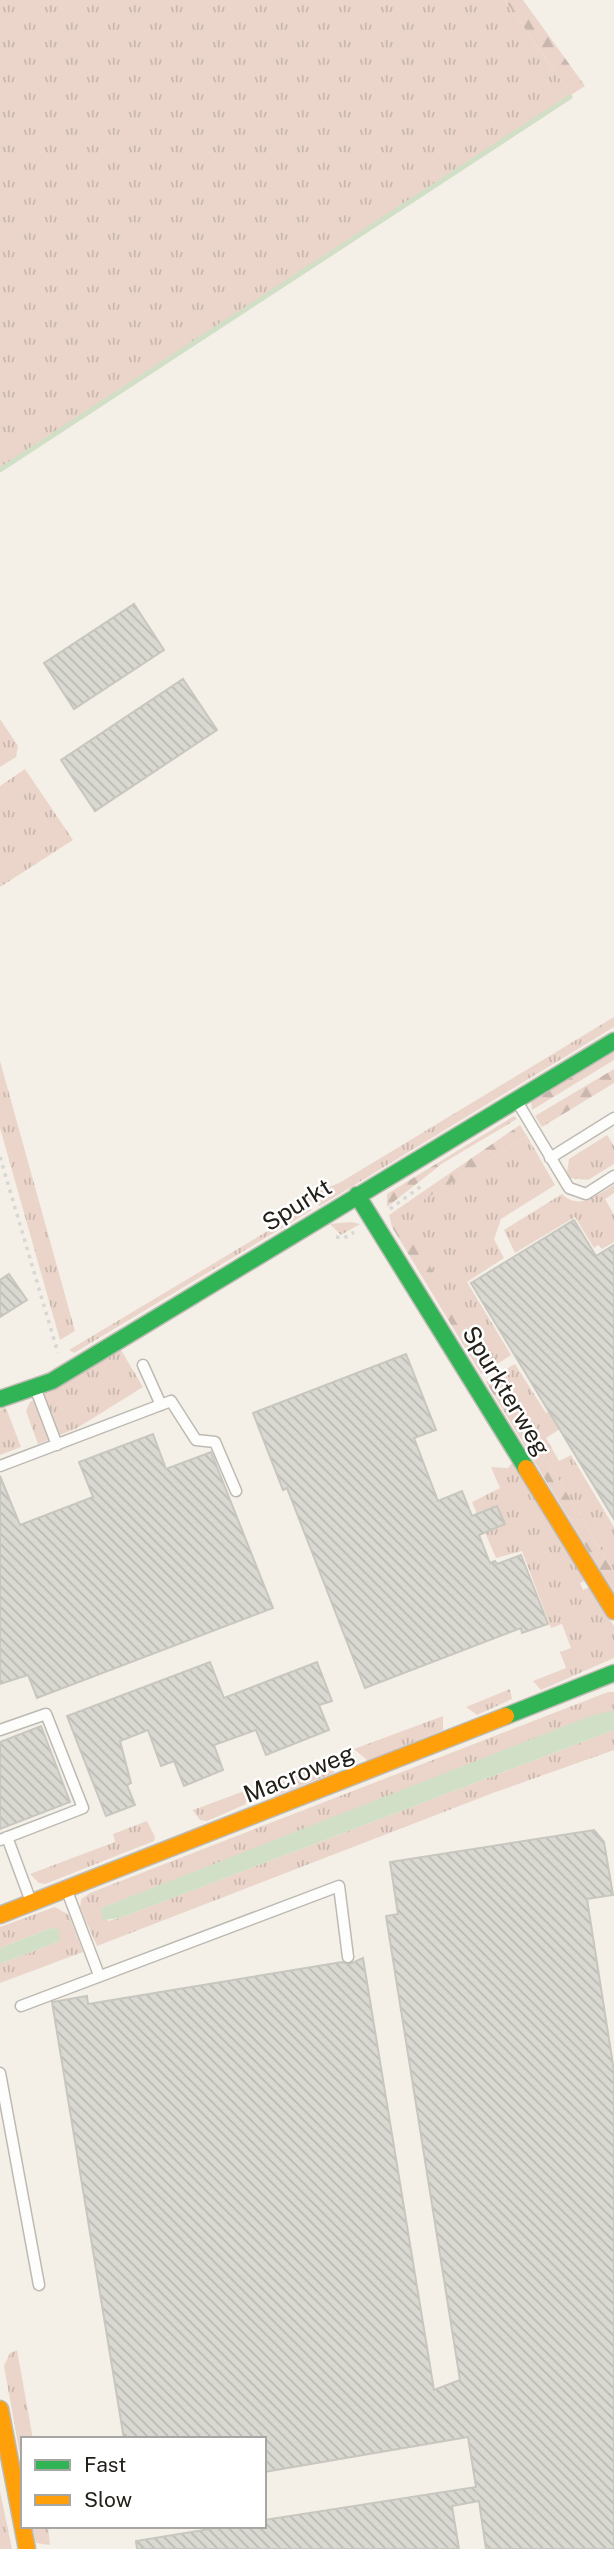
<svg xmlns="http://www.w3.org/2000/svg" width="614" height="2549" font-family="'Public Sans',sans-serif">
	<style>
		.grass { fill: url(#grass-tufts) }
		.forest { fill: url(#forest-firs) }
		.water { fill: #d2dfc7 }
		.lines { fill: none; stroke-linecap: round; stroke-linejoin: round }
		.stream { stroke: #d2dfc7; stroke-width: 5 }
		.building { fill: url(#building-back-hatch); stroke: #c8c7bf; stroke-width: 2 }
		.lane-casing { stroke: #bdbab3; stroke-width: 13 }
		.fast-casing { stroke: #bdbab3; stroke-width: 19 }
		.slow-casing { stroke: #bdbab3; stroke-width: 19 }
		.path { stroke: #d9d7d5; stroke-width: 3.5; stroke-dasharray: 3.5 5; stroke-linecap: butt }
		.lane { stroke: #fdfdfb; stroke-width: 10 }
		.fast { stroke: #30b455; stroke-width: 16 }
		.slow { stroke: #ff9f0a; stroke-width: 16 }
		.labels { text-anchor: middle; stroke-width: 5; stroke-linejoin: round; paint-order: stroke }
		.street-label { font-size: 24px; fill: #23201a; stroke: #fff }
	</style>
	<defs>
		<pattern id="grass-tufts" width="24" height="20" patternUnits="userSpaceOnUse" patternTransform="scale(1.75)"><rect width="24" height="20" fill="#ebd5ca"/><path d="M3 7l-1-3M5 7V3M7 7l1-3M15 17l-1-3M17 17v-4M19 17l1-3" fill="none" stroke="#c9b7ad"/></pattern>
		<pattern id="forest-firs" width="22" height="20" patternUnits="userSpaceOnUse" patternTransform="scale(1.75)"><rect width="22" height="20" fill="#ebd5ca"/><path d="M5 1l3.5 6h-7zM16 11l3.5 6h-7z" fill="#c9b7ad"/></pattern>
		<pattern id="building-back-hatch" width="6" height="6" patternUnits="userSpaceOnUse" patternTransform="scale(1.75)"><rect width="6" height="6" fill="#d9d8d1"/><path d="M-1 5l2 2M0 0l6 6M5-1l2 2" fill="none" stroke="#bab9b3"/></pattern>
	</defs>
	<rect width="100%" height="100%" fill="#f4f0e7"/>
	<path class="grass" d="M 0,0 L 505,0 L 571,95 L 0,469 Z
		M 0,719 L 18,746 L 16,757 L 0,767 Z
		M 25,769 L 73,840 L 0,887 L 0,786 Z
		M 614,1017 L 614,1027 L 320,1206 L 307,1199 L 301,1199 L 341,1182 Z
		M 0,1061 L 75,1331 L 60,1340 L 0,1128 Z
		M 607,1135 L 614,1146 L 614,1164 L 588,1180 L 570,1178 L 567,1172 L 569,1159 Z
		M 527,1136 L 555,1185 L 501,1219 L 494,1239 L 504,1258 L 467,1282 L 511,1355 L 491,1368 L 398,1215 Z
		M 614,1185 L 614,1193 L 605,1199 L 614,1215 L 614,1242 L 602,1249 L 598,1245 L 594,1248 L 575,1217 L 515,1253 L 504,1230 L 562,1194 C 580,1211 596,1195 614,1185 Z
		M 308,1207 L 312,1210 L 74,1353 L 69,1350 Z
		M 351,1222 L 360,1224 L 341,1235 L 330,1224 Z
		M 121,1350 L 143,1387 L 77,1428 L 38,1444 L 26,1411 L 30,1402 Z
		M 515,1364 L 546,1413 L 571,1399 L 580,1416 L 546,1438 L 559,1461 L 571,1455 L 614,1527 L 614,1572 L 496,1375 Z
		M 6,1408 L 21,1447 L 0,1455 L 0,1410 Z
		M 513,1462 L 586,1580 L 580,1583 L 583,1590 L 589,1587 L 614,1626 L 614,1658 L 541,1690 L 533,1681 L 566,1668 L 560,1652 L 571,1648 L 562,1624 L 551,1628 L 522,1551 L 496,1558 L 472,1502 L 500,1488 L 491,1467 L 508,1468 Z
		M 510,1689 L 512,1699 L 477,1715 L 466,1707 Z
		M 608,1692 L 614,1692 L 614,1712 L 101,1908 L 108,1921 L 120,1918 L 614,1730 L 614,1750 L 493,1793 L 97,1946 L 80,1908 L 81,1899 L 90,1893 Z
		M 443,1716 L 443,1730 L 368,1761 L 354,1749 Z
		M 337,1755 L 334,1773 L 275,1796 L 265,1789 L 263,1783 Z
		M 247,1790 L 246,1804 L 207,1821 L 200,1820 L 193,1810 Z
		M 147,1821 L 155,1837 L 154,1841 L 45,1884 L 39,1883 L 30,1874 L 115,1842 L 113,1834 Z
		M 55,1907 L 69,1915 L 83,1952 L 0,1983 L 0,1964 L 60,1941 L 51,1928 L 0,1948 L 0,1927 Z
		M 17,2350 L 33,2439 L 23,2439 L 23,2472 L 4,2366 L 10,2353 Z
		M 0,2491 L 12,2549 L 0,2549 Z
		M 32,2526 L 48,2526 L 50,2545 L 36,2543 Z"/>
	<path class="forest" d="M 505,0 L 523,0 L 585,86 L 571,95 Z
		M 614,1050 L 614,1060 L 532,1110 L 531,1101 Z
		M 614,1069 L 614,1083 L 542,1127 L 535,1116 Z
		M 514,1116 L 517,1119 L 443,1163 L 387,1207 L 387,1194 Z
		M 520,1125 L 527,1136 L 399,1215 L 491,1368 L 481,1374 L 392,1227 L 389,1215 Z
		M 496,1375 L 614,1572 L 614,1593 L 486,1382 Z"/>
	<path class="water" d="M 611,1711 L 614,1712 L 614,1730 L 120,1918 L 103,1920 L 101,1908 L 590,1716 Z
		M 51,1928 L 59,1929 L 60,1941 L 0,1964 L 0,1948 Z"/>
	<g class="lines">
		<path class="stream" d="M 0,470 L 570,97"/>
	</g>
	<path class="building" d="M 134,604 L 164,650 L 74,709 L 44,663 Z
		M 183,679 L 217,730 L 95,811 L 61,760 Z
		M 574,1220 L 596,1256 L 614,1245 L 614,1519 L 471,1283 Z
		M 9,1274 L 27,1300 L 0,1317 L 0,1280 Z
		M 406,1354 L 436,1430 L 414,1438 L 438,1501 L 462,1491 L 472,1516 L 497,1506 L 505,1524 L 479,1535 L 490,1563 L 495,1561 L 497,1564 L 521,1555 L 548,1624 L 522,1633 L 521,1628 L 365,1688 L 287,1488 L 283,1490 L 253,1413 Z
		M 153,1434 L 166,1469 L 211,1452 L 273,1608 L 37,1698 L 28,1675 L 0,1684 L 0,1476 L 20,1525 L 93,1497 L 79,1462 Z
		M 210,1662 L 224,1698 L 317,1662 L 332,1701 L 319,1705 L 329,1730 L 266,1755 L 256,1730 L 214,1745 L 223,1770 L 184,1786 L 174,1761 L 161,1766 L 148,1730 L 120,1741 L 131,1783 L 127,1785 L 135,1805 L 106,1816 L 67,1716 Z
		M 41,1726 L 70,1802 L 0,1829 L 0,1742 Z
		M 594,1830 L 604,1842 L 613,1895 L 587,1899 L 614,2071 L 614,2549 L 486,2549 L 479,2501 L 452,2506 L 459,2549 L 137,2549 L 136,2541 L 228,2526 L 264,2526 L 264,2520 L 476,2487 L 468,2437 L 264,2472 L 264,2439 L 124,2439 L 52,2002 L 87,1996 L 88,2004 L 342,1962 L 350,1964 L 363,1958 L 434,2390 L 460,2380 L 386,1916 L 398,1914 L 390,1862 Z"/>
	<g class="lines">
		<defs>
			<path id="lane" d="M 518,1103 L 569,1188 L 586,1194 L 614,1176
				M 550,1158 L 614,1118
				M 143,1365 L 161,1405
				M 36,1390 L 57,1445
				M 0,1466 L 171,1401 L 196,1440 L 215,1442 L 236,1491
				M 0,1730 L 46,1714 L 83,1808 L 0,1840
				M 7,1837 L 30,1899
				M 67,1891 L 99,1975
				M 21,2006 L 339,1886 L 348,1957
				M 0,2073 L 39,2285"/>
			<path id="fast" d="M 357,1195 L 526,1468
				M 0,1399 L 52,1381 L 614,1041
				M 506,1716 L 614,1673"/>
			<path id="slow" d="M 526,1468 L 614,1611
				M 0,1915 L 506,1716
				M 0,2409 L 27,2549"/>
		</defs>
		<use href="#lane" class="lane-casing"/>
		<use href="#fast" class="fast-casing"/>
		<use href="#slow" class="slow-casing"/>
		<path class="path" d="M 0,1157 L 58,1353
			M 390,1209 L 424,1184
			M 336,1237 L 344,1238 L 354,1232"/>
		<use href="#lane" class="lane"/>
		<use href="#fast" class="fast"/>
		<use href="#slow" class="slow"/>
	</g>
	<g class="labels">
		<g class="street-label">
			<text transform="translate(297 1205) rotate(-32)" y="8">Spurkt</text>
			<text transform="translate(506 1391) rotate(59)" y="8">Spurkterweg</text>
			<text transform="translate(299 1774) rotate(-22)" y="8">Macroweg</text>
		</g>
	</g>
	<rect x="21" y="2437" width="245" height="91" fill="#ffffff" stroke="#a7a6a3" stroke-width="2"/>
	<rect x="35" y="2460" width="35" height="10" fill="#30b455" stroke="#a7a6a3" stroke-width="2"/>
	<text x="84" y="2472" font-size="21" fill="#23201a">Fast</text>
	<rect x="35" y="2495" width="35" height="10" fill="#ff9f0a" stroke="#a7a6a3" stroke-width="2"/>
	<text x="84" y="2507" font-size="21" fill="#23201a">Slow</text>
</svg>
